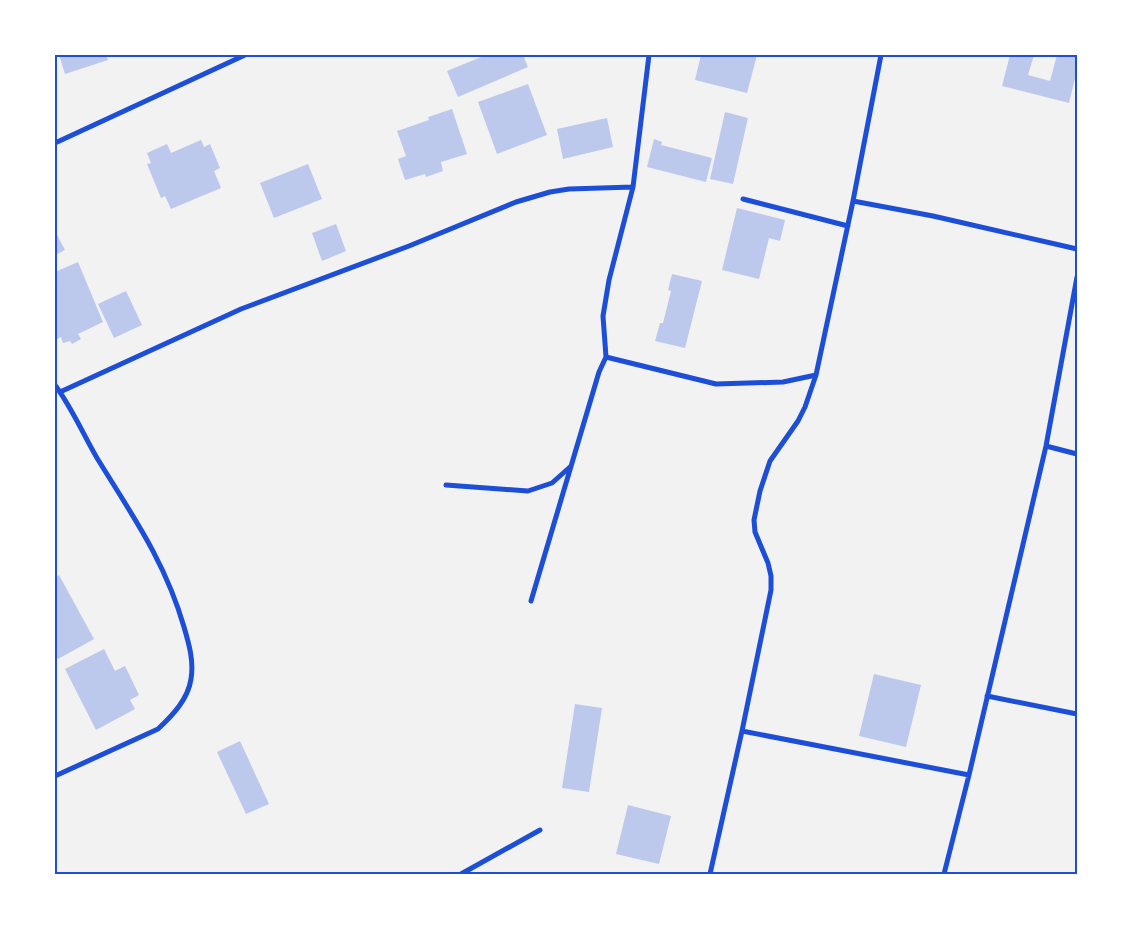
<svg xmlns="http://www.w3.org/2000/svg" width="1132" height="929" font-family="Overpass,sans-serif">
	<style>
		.building { fill: #bdc9ec }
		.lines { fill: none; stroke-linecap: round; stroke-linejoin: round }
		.minor { stroke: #1d4ed8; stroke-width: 5 }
		.neatline { fill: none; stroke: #1d4ed8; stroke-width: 2 }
	</style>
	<rect width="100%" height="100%" fill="#f2f2f2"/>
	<path class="building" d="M 59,55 L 106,55 L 108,60 L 65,74 Z
		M 486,55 L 523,55 L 528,67 L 458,97 L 447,71 Z
		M 701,55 L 757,55 L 747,93 L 695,80 Z
		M 1010,55 L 1034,55 L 1028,75 L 1050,81 L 1057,55 L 1077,55 L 1077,70 L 1069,103 L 1002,86 Z
		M 528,84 L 547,135 L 497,154 L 478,102 Z
		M 452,109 L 467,154 L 441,162 L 443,171 L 426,177 L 425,174 L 405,180 L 398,159 L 406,156 L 397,131 L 429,120 L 428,117 Z
		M 725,112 L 748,118 L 733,184 L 710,179 Z
		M 607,118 L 613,147 L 563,159 L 557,129 Z
		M 654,139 L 662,142 L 661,145 L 712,158 L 706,182 L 647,167 Z
		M 201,140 L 204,147 L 210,144 L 220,168 L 214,171 L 221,188 L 171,209 L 165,196 L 161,198 L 147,164 L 151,163 L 147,153 L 167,144 L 171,153 Z
		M 308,164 L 322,199 L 274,218 L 260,183 Z
		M 737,208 L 785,220 L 780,241 L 769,238 L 759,279 L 722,270 Z
		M 336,224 L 346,251 L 322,261 L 312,233 Z
		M 55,231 L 65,250 L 55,255 Z
		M 78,262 L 103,322 L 78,334 L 81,339 L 72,344 L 70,341 L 63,343 L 61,337 L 55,340 L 55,272 Z
		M 672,274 L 702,281 L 685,348 L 655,341 L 660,323 L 663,323 L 671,291 L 668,290 Z
		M 126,291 L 142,325 L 114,338 L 98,304 Z
		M 59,575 L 94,639 L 58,659 L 55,653 L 55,578 Z
		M 104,649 L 115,671 L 125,666 L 139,695 L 130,700 L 135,709 L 96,730 L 65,669 Z
		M 874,674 L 921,685 L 906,747 L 859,736 Z
		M 575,704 L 602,708 L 589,792 L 562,788 Z
		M 240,741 L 269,804 L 246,814 L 217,752 Z
		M 628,805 L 671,816 L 659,864 L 616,854 Z"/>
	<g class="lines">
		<path class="minor" d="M 55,143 L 245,55
			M 743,199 L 848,226
			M 853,201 L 933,216 L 1077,249
			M 606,357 L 716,384 L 783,382 L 816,375
			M 55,385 C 72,408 83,434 97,458 C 132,515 165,561 184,627 C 189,644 194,661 191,679 C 188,699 173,715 158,729 L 55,776
			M 60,392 L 241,309 L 409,246 L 516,202 L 550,192 L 569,189 L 633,187
			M 1046,446 L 1077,454
			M 446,485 L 528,491 L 552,483 L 570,467
			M 531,601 L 599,372 L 606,357 L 603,316 L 609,280 L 633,187 L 649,55
			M 987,696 L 1077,714
			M 742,731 L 969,775
			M 461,874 L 540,830
			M 710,874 L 742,731 L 771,590 L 771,576 L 768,563 L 755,532 L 754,520 L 760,491 L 770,461 L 798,421 L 805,407 L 816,375 L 853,201 L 881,55
			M 944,874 L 969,775 L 1046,446 L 1077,277"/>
	</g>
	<rect width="1132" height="929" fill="none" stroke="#ffffff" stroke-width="112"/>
	<rect x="56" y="56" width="1020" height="817" class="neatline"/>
</svg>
